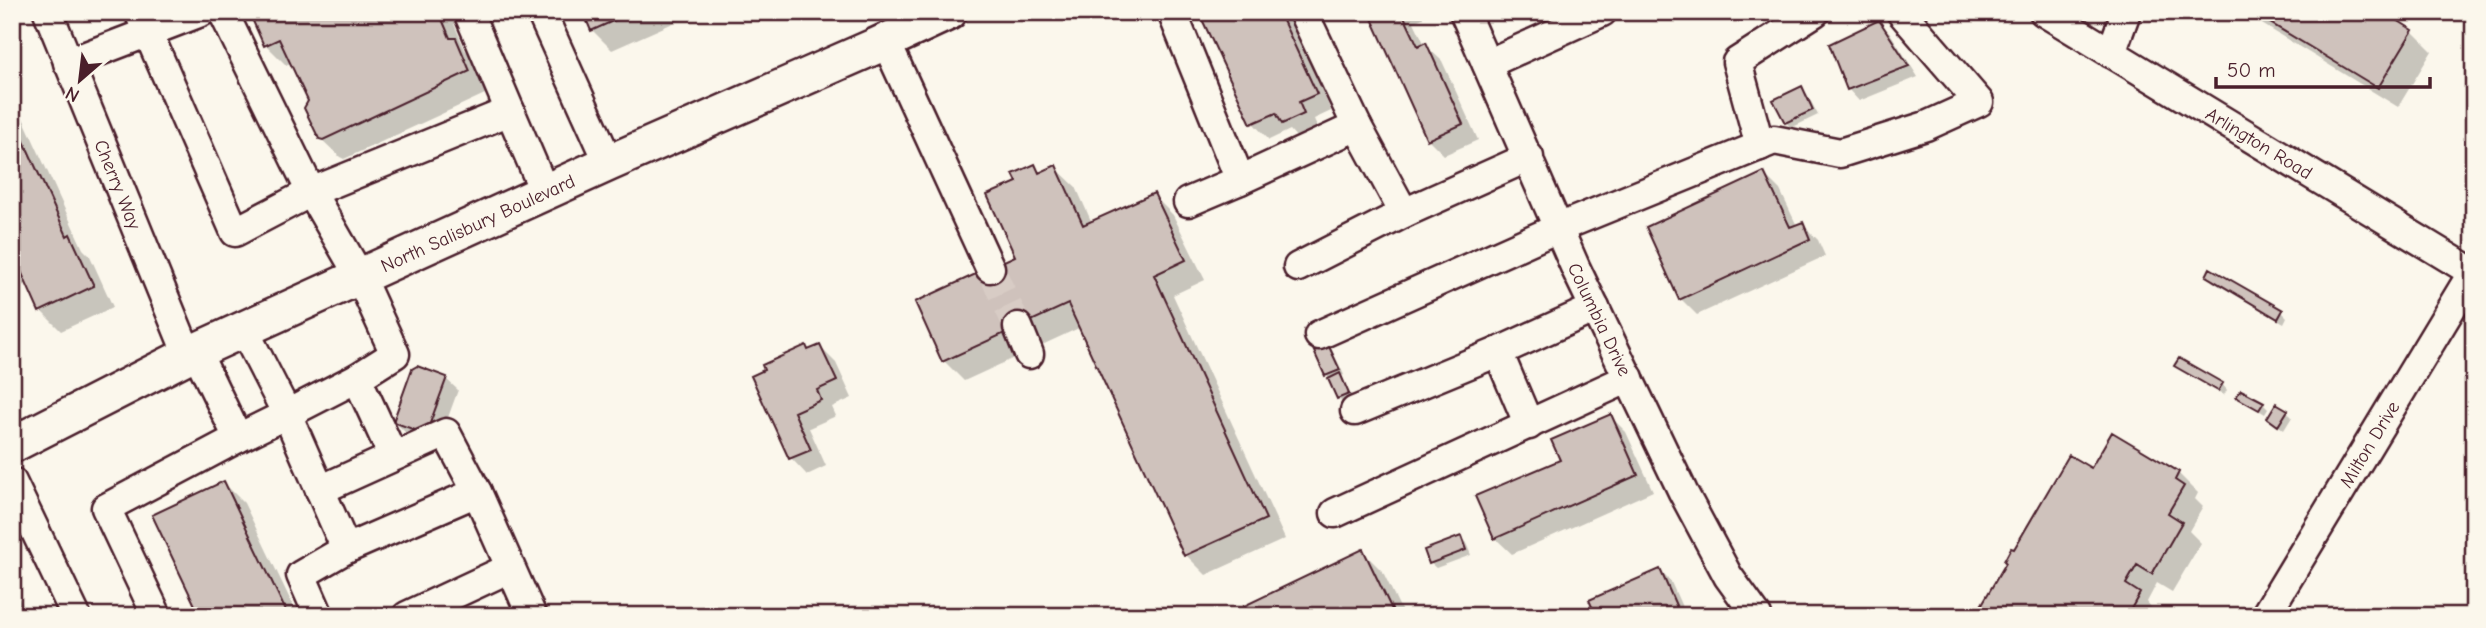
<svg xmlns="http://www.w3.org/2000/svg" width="2486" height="628" font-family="'Comic Neue',sans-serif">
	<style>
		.shadow { fill: #0003 }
		.building { fill: #cfc2bc; stroke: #4a1f2b; stroke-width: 2 }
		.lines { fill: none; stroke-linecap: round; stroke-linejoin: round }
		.minor-tunnel { stroke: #d8ccc5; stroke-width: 28; stroke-dasharray: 28 14; stroke-linecap: butt }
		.minor-casing { stroke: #4a1f2b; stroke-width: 33 }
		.major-casing { stroke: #4a1f2b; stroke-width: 40 }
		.minor { stroke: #fbf7ec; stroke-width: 28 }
		.major { stroke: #fbf7ec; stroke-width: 35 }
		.labels { text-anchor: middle; stroke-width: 7; stroke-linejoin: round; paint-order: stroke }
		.street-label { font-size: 19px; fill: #4a1f2b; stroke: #fbf7ec }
	</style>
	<rect width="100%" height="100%" fill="#fbf7ec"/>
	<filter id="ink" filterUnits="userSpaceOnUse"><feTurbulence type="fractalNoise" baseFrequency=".0143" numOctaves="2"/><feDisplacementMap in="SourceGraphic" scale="14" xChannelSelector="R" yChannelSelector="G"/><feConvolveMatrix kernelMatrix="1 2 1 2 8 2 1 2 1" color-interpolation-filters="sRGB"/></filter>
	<g filter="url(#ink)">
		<path class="shadow" d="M 251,12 L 480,12 L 454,24 L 465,50 L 476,60 L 489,90 L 487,93 L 344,159 L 340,157 L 319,137 L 310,101 L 292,62 L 286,65 L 266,45 Z
			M 585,12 L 698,12 L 612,50 L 592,30 Z
			M 1204,12 L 1288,12 L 1331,111 L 1314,119 L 1319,131 L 1299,140 L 1290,130 L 1269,140 L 1253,123 L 1202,16 Z
			M 1371,12 L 1421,12 L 1423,18 L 1414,22 L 1425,45 L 1442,61 L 1478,140 L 1444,155 L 1428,139 Z
			M 2248,12 L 2380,12 L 2412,31 L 2432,51 L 2398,107 L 2257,21 Z
			M 1879,22 L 1890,33 L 1918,77 L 1859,101 L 1848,89 Z
			M 1802,88 L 1807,94 L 1818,115 L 1791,128 L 1786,122 Z
			M 12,94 L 83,249 L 90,256 L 113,307 L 61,331 L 41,311 L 28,283 L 12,291 Z
			M 1034,166 L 1042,173 L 1055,167 L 1076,187 L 1092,223 L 1153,195 L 1173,215 L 1205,280 L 1173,295 L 1285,539 L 1206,575 L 1186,555 L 1081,327 L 964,381 L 944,361 L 917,303 L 1017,257 L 1019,183 Z
			M 1764,174 L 1780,190 L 1797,226 L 1802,224 L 1818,240 L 1825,256 L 1697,315 L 1681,299 Z
			M 2208,276 L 2282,312 L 2287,317 L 2284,323 L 2213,282 Z
			M 1326,342 L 1331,348 L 1344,375 L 1341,376 L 1353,399 L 1343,403 L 1338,398 L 1327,375 Z
			M 820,347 L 836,363 L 852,398 L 832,407 L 836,416 L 809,428 L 826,466 L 807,475 L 791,458 L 754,377 L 806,348 L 810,352 Z
			M 2177,366 L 2222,384 L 2227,390 L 2224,395 Z
			M 417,368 L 446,379 L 458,390 L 438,445 L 406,433 L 395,422 Z
			M 2238,397 L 2263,404 L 2268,409 L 2265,414 Z
			M 2287,412 L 2292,417 L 2284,430 L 2269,418 Z
			M 1610,416 L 1626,432 L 1653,491 L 1512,554 L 1495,538 L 1562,461 Z
			M 2092,470 L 2178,473 L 2198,493 L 2195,499 L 2203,507 L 2189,531 L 2201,543 L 2172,592 L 2157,583 L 2147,602 L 2158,616 L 1977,616 L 2015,552 Z
			M 224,483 L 244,503 L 298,616 L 202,616 Z
			M 1461,538 L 1466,543 L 1471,555 L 1436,568 L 1430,563 Z
			M 1363,552 L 1383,572 L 1404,616 L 1251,616 Z
			M 1660,571 L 1671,582 L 1686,616 L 1598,616 Z
			M 12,583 L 28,616 L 12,616 Z"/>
		<path class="building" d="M 249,12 L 439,12 L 450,38 L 456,38 L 470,71 L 323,140 L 319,139 L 304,108 L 308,101 L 279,39 L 264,46 Z
			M 583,12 L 633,12 L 591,31 Z
			M 1202,12 L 1279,12 L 1317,94 L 1299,102 L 1304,114 L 1282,124 L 1276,113 L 1251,124 L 1200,15 Z
			M 1369,12 L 1402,12 L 1418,46 L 1426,42 L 1463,124 L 1427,140 Z
			M 2252,12 L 2384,12 L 2413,30 L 2378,88 Z
			M 1879,20 L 1909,66 L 1847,90 L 1829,44 Z
			M 1802,86 L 1813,110 L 1785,123 L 1773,100 Z
			M 12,115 L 67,236 L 70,234 L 94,286 L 39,312 L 16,260 L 12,262 Z
			M 1035,164 L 1039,173 L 1056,165 L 1083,225 L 1154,193 L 1186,260 L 1154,275 L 1266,519 L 1184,556 L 1068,304 L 942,362 L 915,302 L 1015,256 L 987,195 L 1017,182 L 1013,174 Z
			M 1764,172 L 1790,227 L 1803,222 L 1810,239 L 1679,300 L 1646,227 Z
			M 2210,268 L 2283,310 L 2278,319 L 2206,276 Z
			M 1326,340 L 1340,370 L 1325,376 L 1312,347 Z
			M 806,345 L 808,350 L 820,345 L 837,381 L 817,390 L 821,400 L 794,412 L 811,450 L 789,459 L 751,376 L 764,370 L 762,365 Z
			M 2179,358 L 2223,383 L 2218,391 L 2174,366 Z
			M 417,366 L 447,377 L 426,434 L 393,422 L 412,369 Z
			M 1340,373 L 1349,394 L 1337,399 L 1328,379 Z
			M 2241,390 L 2264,402 L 2259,410 L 2236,397 Z
			M 2276,403 L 2288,410 L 2278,426 L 2267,418 Z
			M 1611,414 L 1638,475 L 1494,539 L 1475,496 L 1560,460 L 1551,440 Z
			M 2112,432 L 2179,472 L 2175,480 L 2184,486 L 2168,513 L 2182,522 L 2152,574 L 2137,565 L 2126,584 L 2140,593 L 2127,616 L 1975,616 L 2006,563 L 2004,561 L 2011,548 L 2014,549 L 2069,455 L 2091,468 Z
			M 224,481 L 283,605 L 289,616 L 200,616 L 152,515 Z
			M 1461,536 L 1466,550 L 1429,564 L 1424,550 Z
			M 1363,549 L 1395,616 L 1249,616 L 1244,606 Z
			M 1660,569 L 1678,610 L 1664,616 L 1596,616 L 1589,600 Z
			M 12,595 L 22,616 L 12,616 Z"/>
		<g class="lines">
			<path class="minor-tunnel" d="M 990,268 L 1018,327"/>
			<defs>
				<g id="minor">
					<path id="s1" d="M 48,12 L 188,355"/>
					<path d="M 139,12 L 235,232 L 311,192 L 360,277 L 395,354 L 357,378 L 287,414 L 346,549"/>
					<path d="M 223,12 L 311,192 L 510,111 L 468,12"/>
					<path d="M 541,12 L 609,163"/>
					<path d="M 1172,12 L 1240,180 L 1357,126"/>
					<path d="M 1303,12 L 1357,126 L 1404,213 L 1529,157"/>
					<path id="s2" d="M 1464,12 L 1576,269 L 1683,492 L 1728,576 L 1757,616"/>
					<path id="s3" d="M 2044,12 L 2474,273"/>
					<path d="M 886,42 L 990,268"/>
					<path d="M 2111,53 L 2126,12"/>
					<path d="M 68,63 L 201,12"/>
					<path d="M 1487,64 L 1602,12"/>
					<path d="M 510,111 L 545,193"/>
					<path d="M 1760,146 L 1737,62 L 1815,12"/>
					<path d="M 1188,202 L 1240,180"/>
					<path d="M 1298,267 L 1404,213"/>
					<path d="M 1018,327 L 1029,354"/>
					<path d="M 1319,335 L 1558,228 L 1774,140 L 1840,153 L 1926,126 L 1979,102 L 1901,12"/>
					<path d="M 1498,352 L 1529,425"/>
					<path d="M 357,378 L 393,456"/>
					<path d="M 1355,411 L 1498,352 L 1595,308"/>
					<path d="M 238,438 L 287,414 L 244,330"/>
					<path d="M 12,482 L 76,616"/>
					<path d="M 320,490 L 446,433 L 477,492"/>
					<path d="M 1335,513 L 1629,378"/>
					<path d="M 157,616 L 106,508 L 238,438 L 196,351"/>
					<path d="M 319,616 L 301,575 L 346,549 L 477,492 L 532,616"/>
					<path d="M 407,616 L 510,568"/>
					<path id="s4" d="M 2265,616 L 2473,272"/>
				</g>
				<g id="major">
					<path id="s5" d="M 12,445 L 196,351 L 609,163 L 876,46 L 949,12"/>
				</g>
			</defs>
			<use href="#minor" class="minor-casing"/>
			<use href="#major" class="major-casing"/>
			<use href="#minor" class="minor"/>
			<use href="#major" class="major"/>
		</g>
	</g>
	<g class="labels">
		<g class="street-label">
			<text dy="7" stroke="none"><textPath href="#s3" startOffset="252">Arlington Road</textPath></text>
			<text dy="7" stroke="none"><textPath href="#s1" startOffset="186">Cherry Way</textPath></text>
			<text dy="7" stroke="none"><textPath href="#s5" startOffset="516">North Salisbury Boulevard</textPath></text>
			<text dy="7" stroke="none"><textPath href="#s2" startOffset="336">Columbia Drive</textPath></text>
			<text dy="7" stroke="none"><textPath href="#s4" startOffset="201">Milton Drive</textPath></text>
		</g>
	</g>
	<rect width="2486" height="628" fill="none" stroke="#fbf7ec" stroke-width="42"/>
	<rect x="21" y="21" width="2444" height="586" fill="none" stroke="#4a1f2b" stroke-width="2.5" filter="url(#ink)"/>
	<g transform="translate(80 80) rotate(208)" stroke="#fbf7ec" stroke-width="5" paint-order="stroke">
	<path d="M0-5L12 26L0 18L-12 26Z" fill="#4a1f2b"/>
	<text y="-10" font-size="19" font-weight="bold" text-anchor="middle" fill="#4a1f2b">N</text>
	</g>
	<path d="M2216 77v10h214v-10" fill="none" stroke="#4a1f2b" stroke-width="3.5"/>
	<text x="2227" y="77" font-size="21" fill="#4a1f2b" stroke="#fbf7ec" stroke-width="5" paint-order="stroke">50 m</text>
</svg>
